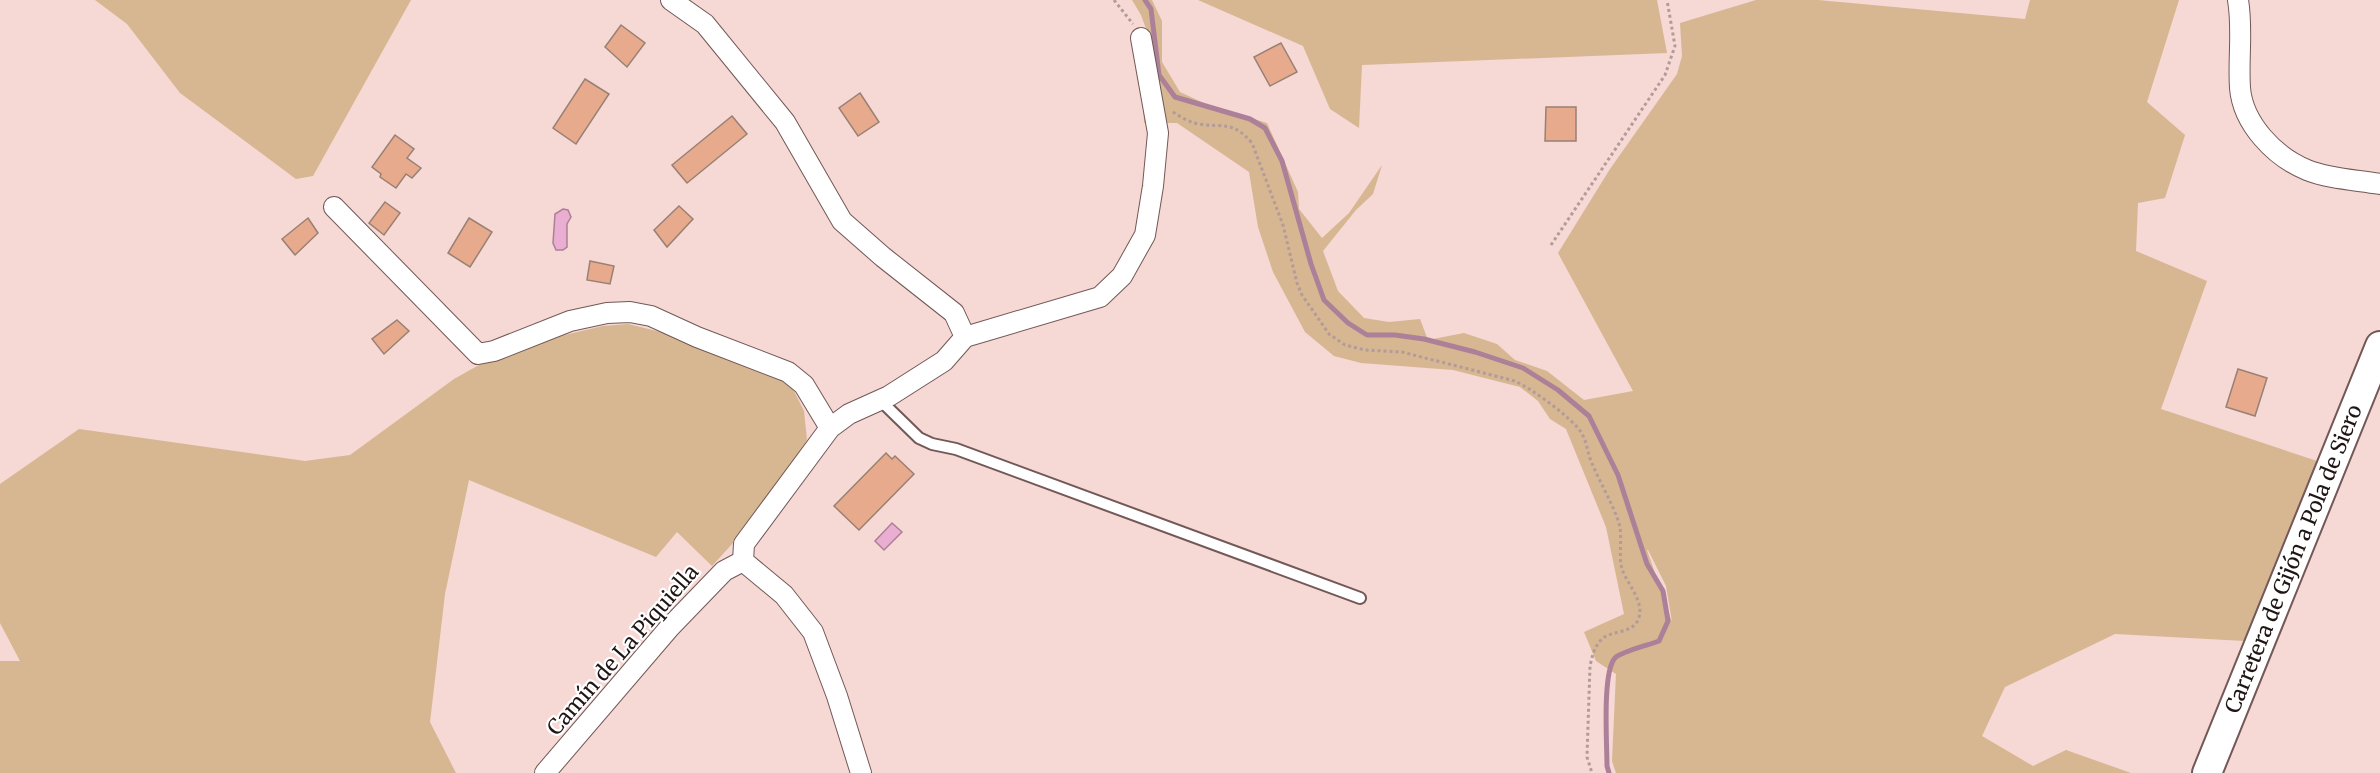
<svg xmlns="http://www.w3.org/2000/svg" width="2380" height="773" font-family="Merriweather,serif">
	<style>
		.green { fill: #d7b692; fill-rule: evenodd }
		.water { fill: #e9aed1; stroke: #ac8098; stroke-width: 1.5 }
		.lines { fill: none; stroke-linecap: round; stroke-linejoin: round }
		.stream { stroke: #ac8098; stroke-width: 5 }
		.building { fill: #e7aa8c; stroke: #988075; stroke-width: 1.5 }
		.lane-casing { stroke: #725856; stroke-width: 14 }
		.street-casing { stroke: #725856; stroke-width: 22 }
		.secondary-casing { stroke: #725856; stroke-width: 32 }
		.path { stroke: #b29b98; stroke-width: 3; stroke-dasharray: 3 3; stroke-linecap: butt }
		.lane { stroke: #fff; stroke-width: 10 }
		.street { stroke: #fff; stroke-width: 20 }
		.secondary { stroke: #fff; stroke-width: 28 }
		.labels { text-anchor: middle; stroke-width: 4.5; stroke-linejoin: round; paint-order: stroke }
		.street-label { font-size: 21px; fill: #1f1514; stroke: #fff }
	</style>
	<rect width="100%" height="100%" fill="#f6d8d4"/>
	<path class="green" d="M 95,0 L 411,0 L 313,176 L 296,179 L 180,93 L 127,24 Z
		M 1132,0 L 1152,0 L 1162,21 L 1162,62 L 1180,92 L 1208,105 L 1267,123 L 1298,192 L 1299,209 L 1322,238 L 1349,213 L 1382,165 L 1373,194 L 1356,210 L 1323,251 L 1338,291 L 1364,318 L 1389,322 L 1420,319 L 1428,340 L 1464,333 L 1497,344 L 1515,360 L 1547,371 L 1584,400 L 1633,391 L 1558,253 L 1610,169 L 1677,74 L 1682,56 L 1680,23 L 1756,0 L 1818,0 L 2025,19 L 2030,0 L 2179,0 L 2147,102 L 2185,135 L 2165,198 L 2138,203 L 2136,251 L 2207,281 L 2161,409 L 2317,461 L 2245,641 L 2115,634 L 2005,687 L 1982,736 L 2033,766 L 2066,750 L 2131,773 L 1616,773 L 1612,761 L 1616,674 L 1596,661 L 1584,632 L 1624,614 L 1606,527 L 1566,429 L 1550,419 L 1538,401 L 1520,387 L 1453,370 L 1361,363 L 1334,356 L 1305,332 L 1273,272 L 1258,227 L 1249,172 L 1177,123 L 1144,123 L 1143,94 L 1152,45 L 1141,15 ZM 1648,550 L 1666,586 L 1672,622 L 1647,550 Z
		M 1198,0 L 1657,0 L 1667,53 L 1362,65 L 1359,128 L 1330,109 L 1303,46 Z
		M 628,324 L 665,333 L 790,383 L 804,411 L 807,440 L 764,509 L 712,566 L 677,532 L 656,557 L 469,480 L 445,594 L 430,722 L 456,773 L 0,773 L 0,661 L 20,661 L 0,623 L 0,484 L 79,429 L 305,461 L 350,455 L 454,379 L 479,365 L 556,337 L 603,326 Z"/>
	<path class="water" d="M 563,209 L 568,210 L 571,217 L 567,224 L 567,247 L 563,250 L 556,250 L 553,243 L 555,214 Z
		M 892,523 L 902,532 L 884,550 L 875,541 Z"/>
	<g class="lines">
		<path class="stream" d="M 1145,0 L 1151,9 L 1159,75 L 1175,97 L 1250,119 L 1265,128 L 1282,161 L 1311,264 L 1324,300 L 1348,323 L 1367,335 L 1395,335 L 1424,339 L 1475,352 L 1523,368 L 1558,390 L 1589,416 L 1618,475 L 1647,564 L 1663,591 L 1668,621 L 1659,641 C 1649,645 1620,652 1615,658 C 1602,672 1607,744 1607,766 L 1609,773"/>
	</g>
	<path class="building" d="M 621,25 L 645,43 L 627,67 L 605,47 Z
		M 1281,43 L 1297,72 L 1270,86 L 1254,57 Z
		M 585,79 L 609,94 L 576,144 L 553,128 Z
		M 860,93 L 879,122 L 858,136 L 839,108 Z
		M 1546,107 L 1576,107 L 1576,141 L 1545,141 Z
		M 732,116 L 747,134 L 687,183 L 672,165 Z
		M 395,135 L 414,149 L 407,158 L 421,168 L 412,178 L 406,174 L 396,188 L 380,177 L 381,174 L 372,167 Z
		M 385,202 L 400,213 L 384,235 L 369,223 Z
		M 679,206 L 693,219 L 667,247 L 654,230 Z
		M 308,218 L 318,233 L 295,255 L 282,239 Z
		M 469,218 L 492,232 L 470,267 L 448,253 Z
		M 590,261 L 614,266 L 610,284 L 587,280 Z
		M 397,320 L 409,331 L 384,354 L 372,339 Z
		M 2238,369 L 2267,378 L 2255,416 L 2226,407 Z
		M 886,453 L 892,459 L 895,456 L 914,474 L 859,530 L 834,506 Z"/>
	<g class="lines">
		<defs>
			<path id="lane" d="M 880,400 L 919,438 L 932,444 L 956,449 L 1360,598"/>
			<path id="street" d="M 671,0 L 705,24 L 785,122 L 842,221 L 883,257 L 954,313 L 965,337
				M 2238,0 C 2243,29 2238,58 2240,88 C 2243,124 2275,157 2307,170 C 2329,179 2357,180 2380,184
				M 334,207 L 478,354 L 494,351 L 570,321 L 607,313 L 630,312 L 651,316 L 697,337 L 788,372 L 804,385 L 830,428
				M 743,561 L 784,595 L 813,632 L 837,696 L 861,773
				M 545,773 L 670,627 L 724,571 L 743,561 L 744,544 L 830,428 L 849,414 L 889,396 L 944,361 L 965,337 L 1100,297 L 1122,276 L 1145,235 L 1153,186 L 1158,133 L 1141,38"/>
			<g id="secondary">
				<path id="s1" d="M 2207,773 L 2380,346"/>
			</g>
		</defs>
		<use href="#lane" class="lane-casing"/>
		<use href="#street" class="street-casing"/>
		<use href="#secondary" class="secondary-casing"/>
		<path class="path" d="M 1114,0 L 1133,24
			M 1173,112 C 1181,117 1190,123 1199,124 C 1224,128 1232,120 1252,143 L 1283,225 L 1297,283 L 1302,295 L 1329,334 L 1345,345 L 1365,350 L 1402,352 L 1515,381 C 1535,391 1562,411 1577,427 C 1587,438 1586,448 1591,461 C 1599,481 1612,502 1619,523 C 1623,538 1618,555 1622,569 C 1627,584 1646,603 1638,620 C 1631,635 1610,629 1600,641 C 1594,648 1592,657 1590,666 L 1587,757 L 1592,773
			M 1551,245 L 1665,75 L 1675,46 L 1667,0"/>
		<use href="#lane" class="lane"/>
		<use href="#street" class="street"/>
		<use href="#secondary" class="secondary"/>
	</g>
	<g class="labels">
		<g class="street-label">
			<text dy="7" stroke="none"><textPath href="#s1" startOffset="231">Carretera de Gijón a Pola de Siero</textPath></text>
			<text transform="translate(623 650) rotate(-49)" y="7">Camín de La Piquiella</text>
		</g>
	</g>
</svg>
